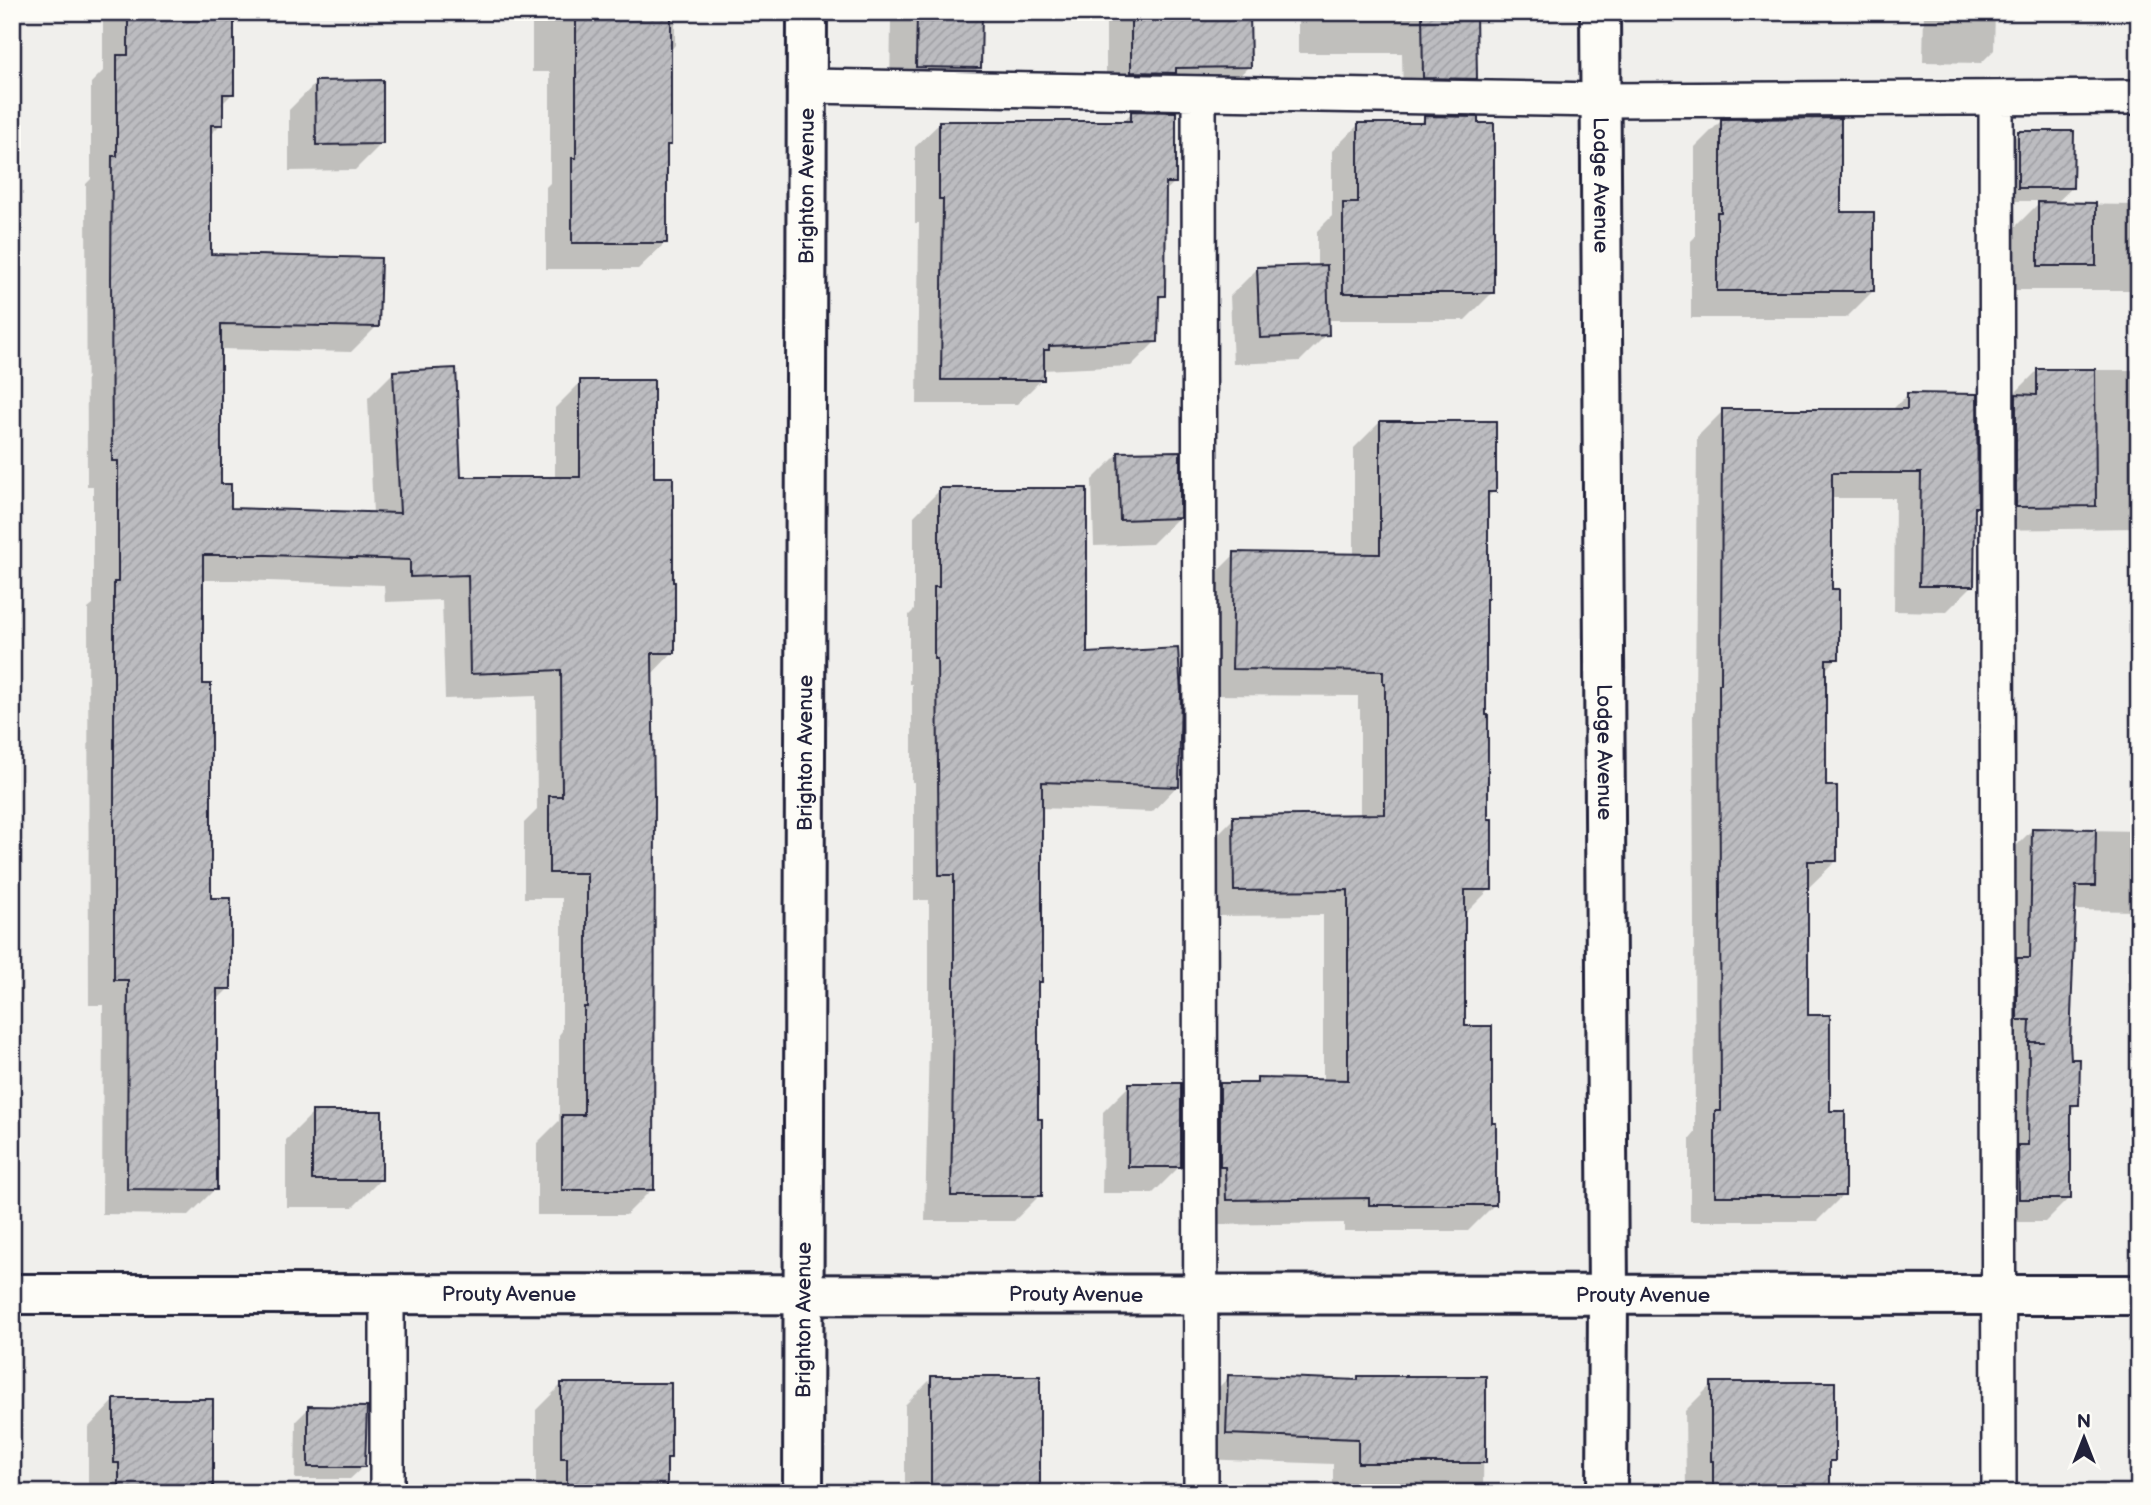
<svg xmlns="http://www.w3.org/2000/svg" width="2151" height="1505" font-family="'Balsamiq Sans',sans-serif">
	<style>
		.shadow { fill: #0003 }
		.building { fill: url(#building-hatch); stroke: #22223b; stroke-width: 2 }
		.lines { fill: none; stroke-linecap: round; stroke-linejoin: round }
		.lane-casing { stroke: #22223b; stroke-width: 38 }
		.street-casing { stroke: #22223b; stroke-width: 44 }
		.lane { stroke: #fdfcf7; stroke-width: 33 }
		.street { stroke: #fdfcf7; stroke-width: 38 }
		.labels { text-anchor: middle; stroke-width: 6; stroke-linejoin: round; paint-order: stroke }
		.street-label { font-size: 21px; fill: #22223b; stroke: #fdfcf7 }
	</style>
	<defs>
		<pattern id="building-hatch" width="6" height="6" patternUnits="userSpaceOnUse" patternTransform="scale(1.75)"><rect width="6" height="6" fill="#bcbcc0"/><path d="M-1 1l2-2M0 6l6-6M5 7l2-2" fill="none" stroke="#a1a1a6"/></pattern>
	</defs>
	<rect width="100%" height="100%" fill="#f0efec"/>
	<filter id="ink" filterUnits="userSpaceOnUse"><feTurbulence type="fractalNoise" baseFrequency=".0143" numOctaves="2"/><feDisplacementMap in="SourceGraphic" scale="14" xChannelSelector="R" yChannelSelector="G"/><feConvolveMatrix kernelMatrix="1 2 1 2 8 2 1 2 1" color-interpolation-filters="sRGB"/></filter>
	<g filter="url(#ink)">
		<path class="shadow" d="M 103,12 L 233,12 L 233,93 L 221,105 L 221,124 L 209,136 L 209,256 L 377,326 L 351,352 L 219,349 L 219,486 L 229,509 L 373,514 L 368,398 L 394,372 L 460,478 L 555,478 L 555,408 L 581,382 L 652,478 L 673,652 L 651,675 L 652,1189 L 626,1215 L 537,1215 L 537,1143 L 559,1121 L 559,1035 L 562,1031 L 562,898 L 524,898 L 524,823 L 537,810 L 536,696 L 445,699 L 442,600 L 385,602 L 384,585 L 241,580 L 201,580 L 201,686 L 210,900 L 229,988 L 215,1002 L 215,1189 L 189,1215 L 102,1214 L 103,1005 L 89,1005 L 88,609 L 93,605 L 93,486 L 87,486 L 86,184 L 91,179 L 91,83 L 103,71 Z
			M 532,12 L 675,12 L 675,45 L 670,51 L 670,144 L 665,149 L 665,243 L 638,269 L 546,269 L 546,187 L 550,183 L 550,72 L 532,72 Z
			M 899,12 L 980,12 L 979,67 L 952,94 L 890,93 L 891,20 Z
			M 1106,12 L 1248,12 L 1249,66 L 1224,92 L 1106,97 Z
			M 1298,12 L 1475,12 L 1476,78 L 1454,99 L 1403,98 L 1402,53 L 1298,53 Z
			M 1924,12 L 1995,12 L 1994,50 L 1981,63 L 1923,62 Z
			M 316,83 L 382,143 L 355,170 L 289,171 L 289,110 Z
			M 1131,113 L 1174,183 L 1164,192 L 1163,296 L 1158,301 L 1156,341 L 1131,366 L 1042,370 L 1042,379 L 1017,404 L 917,404 L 919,223 L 915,223 L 915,147 L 940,123 L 1122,123 Z
			M 1425,118 L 1492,293 L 1465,320 L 1327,320 L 1327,334 L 1300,361 L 1233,364 L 1230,296 L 1257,269 L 1317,267 L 1317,231 L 1332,216 L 1332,151 L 1359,124 L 1418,124 Z
			M 1722,120 L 1839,214 L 1873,291 L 1846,318 L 1691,318 L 1691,241 L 1695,237 L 1695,147 Z
			M 2019,133 L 2072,188 L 2055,204 L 2139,205 L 2139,290 L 2014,290 L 2014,228 L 2041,201 L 2005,201 L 2006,147 Z
			M 2038,370 L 2139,370 L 2139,528 L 1992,530 L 1992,420 L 2014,399 L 2013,395 Z
			M 1908,394 L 1976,507 L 1973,509 L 1972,586 L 1946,612 L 1894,611 L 1895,498 L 1830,498 L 1830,591 L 1837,658 L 1824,671 L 1824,788 L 1836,861 L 1809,887 L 1806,887 L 1806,1016 L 1828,1113 L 1843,1195 L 1817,1221 L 1690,1221 L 1690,1139 L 1695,1133 L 1693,712 L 1695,710 L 1697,437 L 1723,411 L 1891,411 Z
			M 1380,422 L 1494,491 L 1486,499 L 1484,600 L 1486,821 L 1490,889 L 1463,916 L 1463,1028 L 1490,1124 L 1494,1205 L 1468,1231 L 1344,1231 L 1344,1223 L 1200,1225 L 1194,1111 L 1220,1085 L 1253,1085 L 1258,1080 L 1323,1081 L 1323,915 L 1209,916 L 1208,844 L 1234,818 L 1360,816 L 1360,709 L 1358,709 L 1358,696 L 1207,695 L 1209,580 L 1235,554 L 1354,555 L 1354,448 Z
			M 1119,453 L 1179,517 L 1152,544 L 1094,546 L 1092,480 Z
			M 940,490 L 1085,655 L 1177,786 L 1152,812 L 1040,808 L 1040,981 L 1036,985 L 1036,1120 L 1040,1195 L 1014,1221 L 925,1221 L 929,1036 L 929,900 L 914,900 L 914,782 L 912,782 L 912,684 L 909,684 L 909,615 L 914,610 L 914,516 Z
			M 2139,777 L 2139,911 L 2073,910 L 2069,1042 L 2077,1104 L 2069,1112 L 2069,1198 L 2045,1222 L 1995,1222 L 2008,854 L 2033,829 L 2138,831 Z
			M 1130,1085 L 1180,1166 L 1153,1193 L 1102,1193 L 1103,1112 Z
			M 313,1113 L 380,1180 L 353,1207 L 286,1207 L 286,1140 Z
			M 2139,1163 L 2139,1237 L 2133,1237 L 2133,1169 Z
			M 1229,1377 L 1355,1382 L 1359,1378 L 1484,1378 L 1483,1493 L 1335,1493 L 1335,1488 L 1333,1488 L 1333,1464 L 1201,1459 L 1203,1403 Z
			M 932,1378 L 1038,1493 L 905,1493 L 905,1405 Z
			M 1712,1384 L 1834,1460 L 1829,1465 L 1829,1493 L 1686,1493 L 1685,1411 Z
			M 561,1385 L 670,1457 L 665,1462 L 665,1493 L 542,1493 L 542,1483 L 536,1483 L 536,1410 Z
			M 114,1401 L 211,1486 L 217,1486 L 217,1493 L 93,1493 L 93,1489 L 88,1489 L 88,1428 Z
			M 309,1408 L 364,1466 L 350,1479 L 295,1479 L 296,1421 Z"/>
		<path class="building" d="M 128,12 L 234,12 L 234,94 L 223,94 L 223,125 L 211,125 L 211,254 L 381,258 L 379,327 L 221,324 L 221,484 L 231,484 L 231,508 L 400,513 L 393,371 L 456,368 L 461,477 L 580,477 L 580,380 L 654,380 L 654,477 L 673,477 L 673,582 L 675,582 L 675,653 L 652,653 L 654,796 L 655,796 L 654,1190 L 562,1190 L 562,1115 L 584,1115 L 584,1007 L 587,1007 L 587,873 L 549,873 L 549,796 L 562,796 L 561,670 L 470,674 L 468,575 L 410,577 L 410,560 L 268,555 L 203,555 L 203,684 L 211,684 L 211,898 L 231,898 L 231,989 L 217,989 L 217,1190 L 127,1189 L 128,980 L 114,980 L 114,582 L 118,582 L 118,461 L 112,461 L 111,278 L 112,156 L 117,156 L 117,55 L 128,55 Z
			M 576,12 L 671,12 L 671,145 L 667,145 L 667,243 L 572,243 L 572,158 L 576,158 Z
			M 917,12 L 982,12 L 981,68 L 916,67 Z
			M 1131,12 L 1250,12 L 1251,67 L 1176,68 L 1176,73 L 1131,72 Z
			M 1422,12 L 1476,12 L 1477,79 L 1423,78 Z
			M 383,80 L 383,144 L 316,145 L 315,81 Z
			M 1131,111 L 1176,112 L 1176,183 L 1166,183 L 1165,296 L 1159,296 L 1158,342 L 1049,346 L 1049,350 L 1044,350 L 1044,380 L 941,380 L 943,199 L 939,199 L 939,121 L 1131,121 Z
			M 1424,116 L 1478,117 L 1478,123 L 1494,123 L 1494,293 L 1343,293 L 1343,203 L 1358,203 L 1358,123 L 1424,123 Z
			M 1841,118 L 1841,212 L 1874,212 L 1874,291 L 1717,291 L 1717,212 L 1721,212 L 1721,119 Z
			M 2018,131 L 2074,131 L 2073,188 L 2018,188 Z
			M 2038,202 L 2096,203 L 2096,266 L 2038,266 Z
			M 1327,265 L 1329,335 L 1260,338 L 1257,267 Z
			M 2037,369 L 2095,369 L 2096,506 L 2016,507 L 2016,394 L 2037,395 Z
			M 1907,393 L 1977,394 L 1978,507 L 1975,507 L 1974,586 L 1919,586 L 1921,473 L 1832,473 L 1832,589 L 1839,589 L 1839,659 L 1826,659 L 1826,786 L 1837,786 L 1837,861 L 1808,861 L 1808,1015 L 1830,1015 L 1830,1111 L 1845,1111 L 1845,1196 L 1715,1196 L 1715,1111 L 1721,1111 L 1719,684 L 1721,684 L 1722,409 L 1907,409 Z
			M 1380,421 L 1496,421 L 1496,492 L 1488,492 L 1488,599 L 1486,599 L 1486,715 L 1488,715 L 1488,819 L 1492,819 L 1492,890 L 1465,890 L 1465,1026 L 1492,1026 L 1492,1123 L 1496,1123 L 1496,1205 L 1369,1205 L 1369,1198 L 1226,1200 L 1225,1167 L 1220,1167 L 1220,1083 L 1257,1083 L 1257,1078 L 1348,1080 L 1348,890 L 1234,891 L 1233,816 L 1385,814 L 1385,684 L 1383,684 L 1383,671 L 1232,669 L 1234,552 L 1380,554 Z
			M 1180,451 L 1180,518 L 1120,520 L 1118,452 Z
			M 939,488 L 1087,488 L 1087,653 L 1178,648 L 1181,693 L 1179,787 L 1042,782 L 1042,982 L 1038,982 L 1038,1119 L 1042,1119 L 1042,1196 L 951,1196 L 954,1009 L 954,875 L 939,875 L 937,659 L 934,659 L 934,587 L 939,587 Z
			M 2032,828 L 2096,829 L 2095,886 L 2076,886 L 2070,1042 L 2071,1059 L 2080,1059 L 2079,1105 L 2071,1105 L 2071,1199 L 2019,1199 L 2018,1145 L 2028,1145 L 2029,1042 L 2044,1042 L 2029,1042 L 2030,1020 L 2017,1020 L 2017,958 L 2030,958 Z
			M 1129,1083 L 1181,1083 L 1181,1167 L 1128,1167 Z
			M 312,1111 L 382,1111 L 382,1180 L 312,1180 Z
			M 1228,1375 L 1358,1380 L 1358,1376 L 1486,1376 L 1486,1463 L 1358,1463 L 1358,1439 L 1226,1434 Z
			M 931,1376 L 1040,1376 L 1040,1493 L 931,1493 Z
			M 1711,1382 L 1835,1382 L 1835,1461 L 1830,1461 L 1830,1493 L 1713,1493 L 1713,1461 L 1711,1461 Z
			M 561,1383 L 671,1383 L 671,1458 L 667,1458 L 667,1493 L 567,1493 L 567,1458 L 561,1458 Z
			M 114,1399 L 213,1399 L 213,1493 L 119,1493 L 119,1463 L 114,1463 Z
			M 308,1406 L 367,1407 L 365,1467 L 308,1467 Z"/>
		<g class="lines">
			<defs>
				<path id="lane" d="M 807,86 L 1601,100 L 2139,97
					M 1199,93 L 1201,1493
					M 1996,98 L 1999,1493
					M 387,1493 L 387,1295"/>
				<g id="street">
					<path id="s1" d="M 1600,12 L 1608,1295 L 1607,1493"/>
					<path id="s2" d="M 12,1294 L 2139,1295"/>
					<path id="s3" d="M 803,1493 L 807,12"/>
				</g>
			</defs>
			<use href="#lane" class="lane-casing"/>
			<use href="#street" class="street-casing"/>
			<use href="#lane" class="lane"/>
			<use href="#street" class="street"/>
		</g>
	</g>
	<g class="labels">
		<g class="street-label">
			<text dy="7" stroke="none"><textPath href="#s3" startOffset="1307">Brighton Avenue</textPath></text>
			<text dy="7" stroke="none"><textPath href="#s1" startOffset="173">Lodge Avenue</textPath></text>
			<text dy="7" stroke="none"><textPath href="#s1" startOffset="740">Lodge Avenue</textPath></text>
			<text dy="7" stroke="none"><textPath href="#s3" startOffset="740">Brighton Avenue</textPath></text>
			<text dy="7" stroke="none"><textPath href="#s2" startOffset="497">Prouty Avenue</textPath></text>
			<text dy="7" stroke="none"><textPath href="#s2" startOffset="1064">Prouty Avenue</textPath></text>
			<text dy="7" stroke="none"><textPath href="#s2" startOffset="1631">Prouty Avenue</textPath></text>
			<text dy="7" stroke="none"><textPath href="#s3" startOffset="173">Brighton Avenue</textPath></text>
		</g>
	</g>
	<rect width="2151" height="1505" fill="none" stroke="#fdfcf7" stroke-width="42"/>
	<rect x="21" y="21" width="2109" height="1463" fill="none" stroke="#22223b" stroke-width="2.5" filter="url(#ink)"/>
	<g transform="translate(2084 1438)" stroke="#fdfcf7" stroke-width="5" paint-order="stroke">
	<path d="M0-5L12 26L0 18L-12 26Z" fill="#22223b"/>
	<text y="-10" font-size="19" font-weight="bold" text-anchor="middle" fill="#22223b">N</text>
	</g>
</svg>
